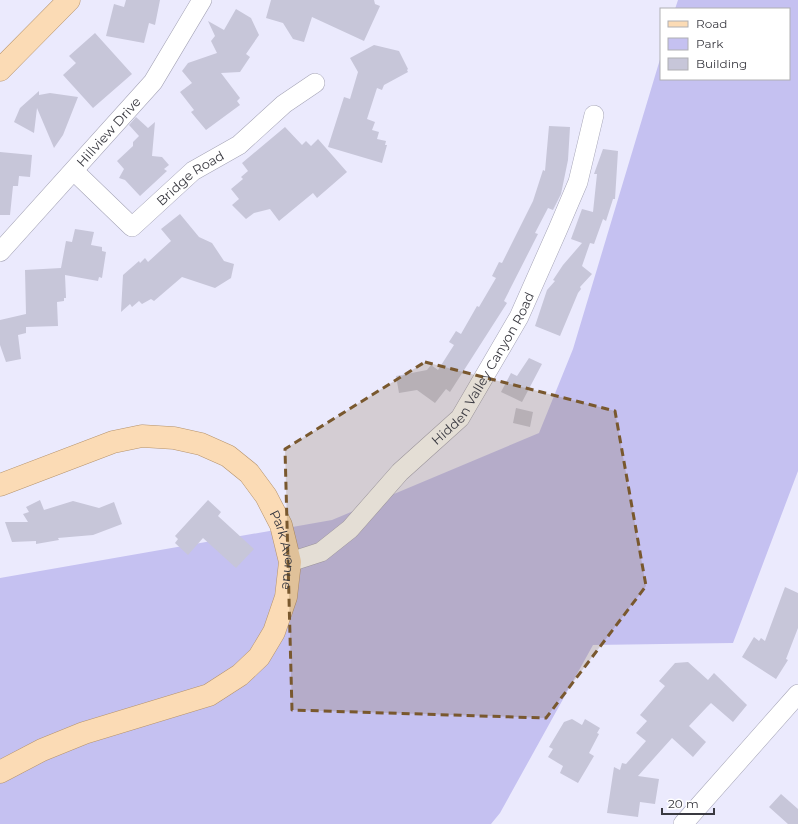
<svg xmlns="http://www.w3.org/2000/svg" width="798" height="824" font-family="Montserrat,sans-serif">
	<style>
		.green { fill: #c5c1f1 }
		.building { fill: #c7c6d9 }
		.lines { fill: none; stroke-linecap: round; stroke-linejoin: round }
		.minor-casing { stroke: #a5a4b6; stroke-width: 20 }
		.major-casing { stroke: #b5936c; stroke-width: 23 }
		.minor { stroke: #fff; stroke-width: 19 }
		.major { stroke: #fbdbb5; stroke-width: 22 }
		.marked { fill: #79582e; fill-opacity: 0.2; stroke: #79582e; stroke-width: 3; stroke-dasharray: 8 5; stroke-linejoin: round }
		.labels { text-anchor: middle; stroke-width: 3.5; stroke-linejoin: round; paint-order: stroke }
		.street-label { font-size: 13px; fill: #393940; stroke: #fff }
	</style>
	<rect width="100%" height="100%" fill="#ebeafd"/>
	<path class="green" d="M 678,0 L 798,0 L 798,471 L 733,643 L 593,645 L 500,813 L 491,824 L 0,824 L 0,578 L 332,520 L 539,433 L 573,349 L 661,56 L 661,79 L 789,79 L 789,9 L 675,9 Z"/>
	<path class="building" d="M 126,0 L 160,0 L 155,25 L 149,23 L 144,43 L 106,36 L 114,4 L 124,7 Z
		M 271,0 L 374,0 L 375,4 L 380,6 L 364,41 L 312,17 L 304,42 L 293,39 L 283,23 L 266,18 Z
		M 236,9 L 251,18 L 259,35 L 246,54 L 250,57 L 240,72 L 221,73 L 240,98 L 237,101 L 240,105 L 206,130 L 191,112 L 194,110 L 180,92 L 192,83 L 182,71 L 188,63 L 217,53 L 211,41 L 215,36 L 208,21 L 224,30 Z
		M 95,33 L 132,74 L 93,108 L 63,75 L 76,63 L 69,56 Z
		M 374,45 L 399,51 L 408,69 L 407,70 L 408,72 L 384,85 L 382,90 L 377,88 L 367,119 L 375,122 L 372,130 L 379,132 L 377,139 L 386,141 L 385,145 L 387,145 L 382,163 L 328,147 L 344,97 L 350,99 L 358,72 L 350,58 Z
		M 39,91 L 39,95 L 50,93 L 78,97 L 63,135 L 54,148 L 37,108 L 34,133 L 14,122 L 20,108 Z
		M 136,117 L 148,128 L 155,122 L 152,156 L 162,157 L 169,165 L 164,169 L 167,171 L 140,196 L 125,180 L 119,178 L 124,169 L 117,161 L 133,146 L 133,142 L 139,136 L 129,125 Z
		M 549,126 L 570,127 L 568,160 L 561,194 L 553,210 L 548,208 L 535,233 L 538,234 L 504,301 L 507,303 L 450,392 L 446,389 L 435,403 L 417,390 L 399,393 L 396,376 L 427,370 L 431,365 L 438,370 L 454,345 L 449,342 L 456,331 L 461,334 L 477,306 L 479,307 L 496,278 L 492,276 L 499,262 L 502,263 L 533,201 L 543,170 L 545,171 Z
		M 285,127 L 302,145 L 306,141 L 311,146 L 318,139 L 347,172 L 317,198 L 313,193 L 279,221 L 270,209 L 254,213 L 246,219 L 232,205 L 239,199 L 231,189 L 243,179 L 241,177 L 248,171 L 242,163 Z
		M 603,149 L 618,151 L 615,199 L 613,199 L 606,221 L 603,219 L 594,244 L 590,243 L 582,266 L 592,274 L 580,287 L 581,289 L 578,293 L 560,336 L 535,326 L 547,290 L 555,281 L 553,280 L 563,265 L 582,243 L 571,239 L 582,209 L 593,212 L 597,174 L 594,174 Z
		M 0,152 L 32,155 L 30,177 L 19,176 L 18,186 L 13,186 L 10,215 L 0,215 Z
		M 180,214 L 199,237 L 212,243 L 224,261 L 234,264 L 231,278 L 215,288 L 182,277 L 154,301 L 151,299 L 142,304 L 139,301 L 132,307 L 130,304 L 121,312 L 123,275 L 139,261 L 140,263 L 145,258 L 148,262 L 171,241 L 161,229 Z
		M 75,229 L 94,232 L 91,245 L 102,247 L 102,251 L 106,252 L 102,278 L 99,277 L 98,281 L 65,275 L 66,298 L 64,298 L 64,301 L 57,302 L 58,326 L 26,327 L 26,333 L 18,335 L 21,359 L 6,362 L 0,345 L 0,320 L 26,314 L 25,270 L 61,268 L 66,241 L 72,242 Z
		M 529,358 L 542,364 L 522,402 L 501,392 L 511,373 L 517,376 Z
		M 516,408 L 533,412 L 530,427 L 513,423 Z
		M 40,500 L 44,510 L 73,501 L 99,508 L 114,502 L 122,524 L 93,535 L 58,538 L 59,540 L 36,544 L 36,541 L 12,542 L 5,522 L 28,522 L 23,514 L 29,512 L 26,507 Z
		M 208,500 L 221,512 L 218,516 L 254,549 L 236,568 L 203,538 L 188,555 L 175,543 L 178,539 L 175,536 Z
		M 785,587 L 798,593 L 798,628 L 786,659 L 788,660 L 776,679 L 742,657 L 754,637 L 759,641 L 761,638 L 765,641 Z
		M 688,662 L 708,680 L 714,673 L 747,705 L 733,722 L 711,703 L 707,707 L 689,726 L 706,742 L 693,757 L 672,738 L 638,776 L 659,779 L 655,804 L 640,802 L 638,817 L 607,813 L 614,767 L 620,770 L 622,763 L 626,764 L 646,741 L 636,733 L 647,721 L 640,715 L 665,686 L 659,681 L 675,663 Z
		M 572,719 L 582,725 L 585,719 L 600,728 L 597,733 L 599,734 L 589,753 L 594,756 L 578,783 L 560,773 L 563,766 L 548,757 L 553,749 L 549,747 L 564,722 Z
		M 781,794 L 798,809 L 798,824 L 788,824 L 769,807 Z"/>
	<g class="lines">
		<defs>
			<g id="minor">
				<path id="s1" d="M 74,171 L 132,227 L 193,171 L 239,145 L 284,104 L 315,83"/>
				<path id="s2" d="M 0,252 L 153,82 L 202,0"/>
				<path id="s3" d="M 290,562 L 321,552 L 350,529 L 400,472 L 460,418 L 519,317 L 558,229 L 578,182 L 594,115"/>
				<path d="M 683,824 L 798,694"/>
			</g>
			<g id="major">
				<path d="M 0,70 L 69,0"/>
				<path id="s4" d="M 0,485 L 113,442 L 142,436 L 174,438 L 201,444 L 228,456 L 249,473 L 266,496 L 281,525 L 290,562 L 286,597 L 274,632 L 259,657 L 240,675 L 209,695 L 84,733 L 42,750 L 0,772"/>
			</g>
		</defs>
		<use href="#minor" class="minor-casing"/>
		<use href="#major" class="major-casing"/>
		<use href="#minor" class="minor"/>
		<use href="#major" class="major"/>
	</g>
	<path class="marked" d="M 425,362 L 615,411 L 646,586 L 546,718 L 292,710 L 285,449 Z"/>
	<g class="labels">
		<g class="street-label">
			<text dy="5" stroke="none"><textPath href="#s2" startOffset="162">Hillview Drive</textPath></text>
			<text dy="5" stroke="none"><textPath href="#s1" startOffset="157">Bridge Road</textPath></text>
			<text dy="5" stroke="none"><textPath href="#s3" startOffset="280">Hidden Valley Canyon Road</textPath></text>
			<text dy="5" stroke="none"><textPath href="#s4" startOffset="353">Park Avenue</textPath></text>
		</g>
	</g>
	<rect x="660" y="8" width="130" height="72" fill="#ffffff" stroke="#b0b0b3"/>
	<rect x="668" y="21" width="20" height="6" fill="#fbdbb5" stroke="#b0b0b3"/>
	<text x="696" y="28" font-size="12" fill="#393940">Road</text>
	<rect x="668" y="38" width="20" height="12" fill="#c5c1f1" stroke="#b0b0b3"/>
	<text x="696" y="48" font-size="12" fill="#393940">Park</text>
	<rect x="668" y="58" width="20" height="12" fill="#c7c6d9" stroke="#b0b0b3"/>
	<text x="696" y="68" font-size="12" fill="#393940">Building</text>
	<path d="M662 808v6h52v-6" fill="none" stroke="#393940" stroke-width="2"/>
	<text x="668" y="808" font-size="12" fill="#393940" stroke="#ffffff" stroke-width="3" paint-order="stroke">20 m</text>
</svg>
